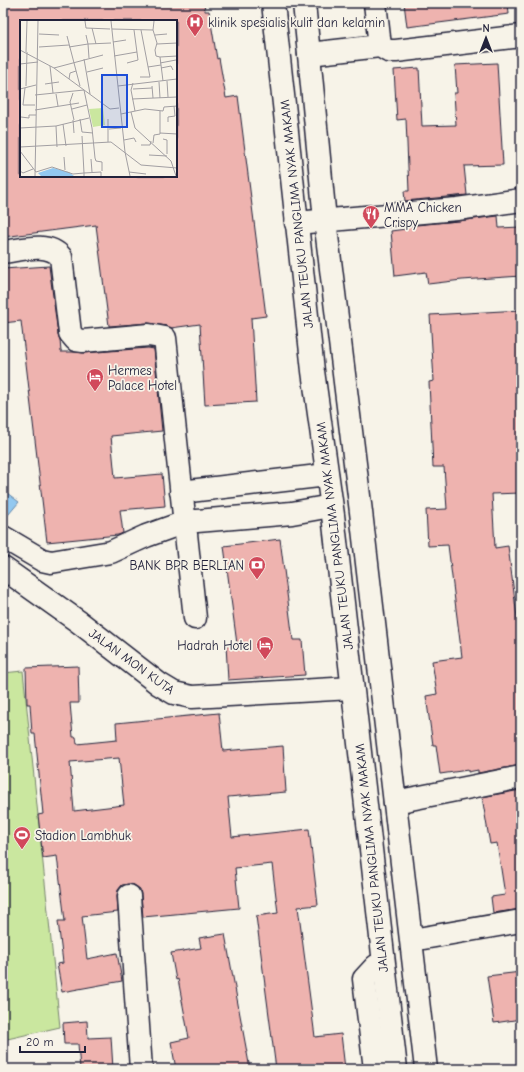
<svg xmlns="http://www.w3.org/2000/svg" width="524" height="1072" font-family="'Comic Neue',sans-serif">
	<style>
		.green { fill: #cae79f; stroke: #76846d }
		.water { fill: #92c8f0; stroke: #6586a8 }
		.building { fill: #eeb3af; stroke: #22223b; fill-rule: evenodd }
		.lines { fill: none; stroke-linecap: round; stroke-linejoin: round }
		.minor-casing { stroke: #22223b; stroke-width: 25 }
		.major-casing { stroke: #22223b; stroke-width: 25 }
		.minor { stroke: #f7f3e8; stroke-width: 22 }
		.major { stroke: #f7f3e8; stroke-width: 22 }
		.labels { text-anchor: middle; stroke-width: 3.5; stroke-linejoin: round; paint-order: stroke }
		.poi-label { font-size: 13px; fill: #22223b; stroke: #f7f3e8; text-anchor: start }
		.street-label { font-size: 13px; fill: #22223b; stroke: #f7f3e8 }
		.inset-road { fill: none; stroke: #a29fa3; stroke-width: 1 }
		.view { fill: #1d4ed8; fill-opacity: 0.15; stroke: #1d4ed8; stroke-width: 2 }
		.inset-edge { fill: none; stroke: #22223b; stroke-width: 2 }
	</style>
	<rect width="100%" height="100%" fill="#f7f3e8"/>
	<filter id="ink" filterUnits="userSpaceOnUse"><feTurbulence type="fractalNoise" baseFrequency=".025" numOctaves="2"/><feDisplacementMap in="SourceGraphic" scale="8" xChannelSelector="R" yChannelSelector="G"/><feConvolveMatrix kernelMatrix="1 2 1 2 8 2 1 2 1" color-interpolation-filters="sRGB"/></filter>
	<g filter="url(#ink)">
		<path class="green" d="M 23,671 L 60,1027 L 3,1040 L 3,673 Z"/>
		<path class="water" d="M 3,490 L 19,502 L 3,521 Z"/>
		<path class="building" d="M 3,3 L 204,3 L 205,11 L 209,11 L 217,59 L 219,58 L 226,98 L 238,96 L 266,316 L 251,318 L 256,402 L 205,405 L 200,324 L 171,328 L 167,326 L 148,323 L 109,326 L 96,225 L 3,237 ZM 21,21 L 176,21 L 176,176 L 21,176 Z
			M 404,3 L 508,3 L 509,14 L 407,27 Z
			M 497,63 L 503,165 L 464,166 L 467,195 L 405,201 L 404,191 L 409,191 L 406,119 L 397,120 L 394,70 L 419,68 L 422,126 L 456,125 L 454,93 L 457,93 L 455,65 Z
			M 498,216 L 499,228 L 521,227 L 521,276 L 462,280 L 428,284 L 426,272 L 395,276 L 391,231 L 406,229 L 406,226 L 458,221 Z
			M 49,266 L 58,334 L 60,340 L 61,352 L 72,352 L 84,353 L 148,348 L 154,349 L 162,431 L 111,436 L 115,478 L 162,474 L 165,506 L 120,510 L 123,533 L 118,535 L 47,542 L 21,321 L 3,323 L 3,269 Z
			M 521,310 L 521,493 L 492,494 L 495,548 L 508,546 L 521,649 L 521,765 L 478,773 L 478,770 L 468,772 L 468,770 L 440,774 L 436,745 L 433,745 L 426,696 L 437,694 L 432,661 L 462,657 L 448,545 L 428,546 L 426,510 L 447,509 L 444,467 L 433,467 L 429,382 L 434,381 L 430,315 Z
			M 280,539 L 293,640 L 302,640 L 305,675 L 228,680 L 226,645 L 237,644 L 224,546 Z
			M 78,666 L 79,703 L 70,703 L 73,737 L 76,737 L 77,744 L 117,740 L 116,723 L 219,713 L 223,751 L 283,746 L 286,792 L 228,797 L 232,837 L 309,829 L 318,905 L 298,907 L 315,1037 L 341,1034 L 345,1069 L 276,1069 L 256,916 L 278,913 L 272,864 L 235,868 L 239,908 L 143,917 L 141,895 L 140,889 L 134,885 L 129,884 L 122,885 L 118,890 L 117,896 L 118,912 L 82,916 L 87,959 L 117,953 L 122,981 L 62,992 L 57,964 L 63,963 L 58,921 L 65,921 L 57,856 L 43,858 L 38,815 L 43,814 L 35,734 L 32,734 L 30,704 L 27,704 L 26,668 ZM 119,758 L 124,805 L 74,811 L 70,762 Z
			M 521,790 L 521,909 L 493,913 L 491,897 L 505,895 L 497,843 L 490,844 L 482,797 Z
			M 225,934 L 250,1069 L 176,1069 L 171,1042 L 189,1038 L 178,979 L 176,980 L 171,953 L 201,948 L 199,938 Z
			M 521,972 L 521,1019 L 494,1023 L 487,976 Z
			M 87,1021 L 88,1038 L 111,1037 L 113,1069 L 80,1069 L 78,1044 L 64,1044 L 63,1023 Z"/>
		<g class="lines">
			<defs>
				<path id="minor" d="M 375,3 L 380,46
					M 309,54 L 380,46 L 388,51 L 396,51 L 521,36
					M 296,223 L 457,209 L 521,200
					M 3,252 C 21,250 48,241 61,257 L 70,333 L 76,340 L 83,341 L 149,335 L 165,338 L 195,618
					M 181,492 L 327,475
					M 3,537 L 42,560 L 51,562 L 111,552 L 146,536 L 185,522 L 292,513 L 331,506
					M 3,568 L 79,622 L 159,684 L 174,693 L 192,697 L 352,688
					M 395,802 L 521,777
					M 129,896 L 141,1069
					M 412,940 L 521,921
					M 375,1069 L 364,979 L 376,966 L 383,965"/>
				<path id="major" d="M 273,3 L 313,371 L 333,515 L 396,1069
					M 304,3 L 325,220 L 361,512 L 426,1069"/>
			</defs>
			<use href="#minor" class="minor-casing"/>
			<use href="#major" class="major-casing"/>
			<use href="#minor" class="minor"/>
			<use href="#major" class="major"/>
		</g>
	</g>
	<defs>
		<symbol id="hospital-pin" viewBox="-11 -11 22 30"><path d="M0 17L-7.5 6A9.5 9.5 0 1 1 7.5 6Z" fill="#d1495b" stroke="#f7f3e8"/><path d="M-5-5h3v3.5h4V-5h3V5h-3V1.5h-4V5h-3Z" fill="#fff"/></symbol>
		<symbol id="restaurant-pin" viewBox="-11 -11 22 30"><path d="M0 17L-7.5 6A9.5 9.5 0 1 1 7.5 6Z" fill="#d1495b" stroke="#f7f3e8"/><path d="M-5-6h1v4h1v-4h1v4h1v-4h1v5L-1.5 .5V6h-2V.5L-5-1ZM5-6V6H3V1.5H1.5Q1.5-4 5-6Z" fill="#fff"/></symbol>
		<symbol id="hotel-pin" viewBox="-11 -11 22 30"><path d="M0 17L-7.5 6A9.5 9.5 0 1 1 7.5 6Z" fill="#d1495b" stroke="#f7f3e8"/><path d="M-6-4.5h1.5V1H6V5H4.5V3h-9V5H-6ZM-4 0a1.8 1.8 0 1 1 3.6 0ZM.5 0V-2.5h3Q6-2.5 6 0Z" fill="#fff"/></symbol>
		<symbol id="bank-pin" viewBox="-11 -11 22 30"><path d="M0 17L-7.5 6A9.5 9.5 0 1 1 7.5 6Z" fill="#d1495b" stroke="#f7f3e8"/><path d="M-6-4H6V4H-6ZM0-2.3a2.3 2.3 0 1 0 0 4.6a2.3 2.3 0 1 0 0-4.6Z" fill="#fff"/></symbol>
		<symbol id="stadium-pin" viewBox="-11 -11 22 30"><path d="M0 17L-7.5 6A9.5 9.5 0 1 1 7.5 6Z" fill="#d1495b" stroke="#f7f3e8"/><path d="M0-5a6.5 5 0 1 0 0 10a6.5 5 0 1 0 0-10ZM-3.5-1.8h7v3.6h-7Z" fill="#fff"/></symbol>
	</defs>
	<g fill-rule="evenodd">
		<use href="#hospital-pin" x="185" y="12" width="20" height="27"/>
		<use href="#restaurant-pin" x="361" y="204" width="20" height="27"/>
		<use href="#hotel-pin" x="85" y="367" width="20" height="27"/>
		<use href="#bank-pin" x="247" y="555" width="20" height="27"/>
		<use href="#hotel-pin" x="255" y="635" width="20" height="27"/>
		<use href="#stadium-pin" x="12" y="825" width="20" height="27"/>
	</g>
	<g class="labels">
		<g class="poi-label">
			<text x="208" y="27">klinik spesialis kulit dan kelamin</text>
			<text x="384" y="212">MMA Chicken<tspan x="384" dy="15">Crispy</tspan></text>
			<text x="108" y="375">Hermes<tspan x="108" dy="15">Palace Hotel</tspan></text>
			<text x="244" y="570" text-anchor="end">BANK BPR BERLIAN</text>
			<text x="252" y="650" text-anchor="end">Hadrah Hotel</text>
			<text x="35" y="840">Stadion Lambhuk</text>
		</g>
		<g class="street-label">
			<text transform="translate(296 214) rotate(-96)" y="5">JALAN TEUKU PANGLIMA NYAK MAKAM</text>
			<text transform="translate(334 536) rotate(-97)" y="5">JALAN TEUKU PANGLIMA NYAK MAKAM</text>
			<text transform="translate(132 661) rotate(36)" y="5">JALAN MON KUTA</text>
			<text transform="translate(371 858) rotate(-96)" y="5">JALAN TEUKU PANGLIMA NYAK MAKAM</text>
		</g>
	</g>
	<g transform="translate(20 20)">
		<rect width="157" height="157" fill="#f7f3e8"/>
		<path d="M 83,88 L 85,105 L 73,107 L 69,89 Z" fill="#cae79f"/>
		<path d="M 33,148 L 49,152 L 54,156 L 21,156 L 18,153 Z" fill="#92c8f0"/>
		<path class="inset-road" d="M 65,1 L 66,8 L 90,9M 91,1 L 105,132 L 110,156M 134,1 L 133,10 L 137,23 L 135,30 L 136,36 L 140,37 L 143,61M 72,8 L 76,24M 92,9 L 133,10M 19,14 L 39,15M 135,15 L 147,14M 47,16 L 60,66M 93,22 L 106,20M 137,24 L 157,23M 19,27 L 49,25M 49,27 L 68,24 L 66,15M 0,30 L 34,48 L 90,89 L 99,88M 6,32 L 7,1M 94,36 L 117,32M 140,37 L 157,36M 69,38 L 68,24 L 91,23M 64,39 L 70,74M 107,43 L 118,40 L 114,10M 140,43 L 156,40M 0,44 L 18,42M 30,46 L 33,73M 128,47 L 141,45M 34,48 L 83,35M 141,48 L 151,46 L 153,50M 67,52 L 83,48M 120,57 L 130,57 L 121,10M 49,59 L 50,53 L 56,51M 147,61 L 148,77M 139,62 L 140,78M 113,63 L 111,70 L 115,91M 25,64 L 39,62M 6,66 L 7,32M 98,66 L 157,59M 132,66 L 133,78M 5,68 L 3,85 L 15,85M 0,69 L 16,65M 113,69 L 132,68M 64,70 L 72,108 L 75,138 L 76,141 L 82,142 L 82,151M 53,73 L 50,82 L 54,100M 36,74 L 38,86M 15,75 L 64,70M 112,79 L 157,77M 52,89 L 67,85M 15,90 L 59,83M 111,92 L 115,108 L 151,141 L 156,156M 101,94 L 125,89 L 143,91 L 144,87 L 157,86M 1,97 L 9,98 L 9,95 L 16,95M 60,99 L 62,112 L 73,113M 53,100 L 54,113M 148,102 L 148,97 L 155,96 L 154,86M 43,104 L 46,126M 36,106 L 37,127M 0,108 L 36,106 L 69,98M 89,109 L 101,108M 140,113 L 157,114M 62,116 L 64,153 L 81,152 L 81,156M 143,119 L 147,120 L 147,134M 104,120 L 114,118 L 116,122M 88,122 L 88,99M 133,123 L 134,115 L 140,114 L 140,91M 121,125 L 130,125 L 131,121M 0,127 L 91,122 L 121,145 L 157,148M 0,131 L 16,152M 129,135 L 147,136M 44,137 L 45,150M 71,139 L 72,152M 0,151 L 3,153 L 13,149M 16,152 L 32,147 L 53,154 L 64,153 L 64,156M 109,152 L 126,154M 15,156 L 18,1"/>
		<path class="view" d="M 82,55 L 107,55 L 107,107 L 82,107 Z"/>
		<rect width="157" height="157" class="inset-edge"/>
	</g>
	<rect width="524" height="1072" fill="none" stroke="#f7f3e8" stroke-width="16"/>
	<rect x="8" y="8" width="508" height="1056" fill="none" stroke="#22223b" stroke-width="1.5" filter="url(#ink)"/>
	<g transform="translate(486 38)" stroke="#f7f3e8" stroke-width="3" paint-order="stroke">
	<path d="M0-3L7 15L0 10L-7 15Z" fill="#22223b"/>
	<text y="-6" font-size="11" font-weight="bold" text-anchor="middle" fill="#22223b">N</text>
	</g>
	<path d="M20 1046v6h65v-6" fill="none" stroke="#22223b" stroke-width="2"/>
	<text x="26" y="1046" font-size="12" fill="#22223b" stroke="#f7f3e8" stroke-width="3" paint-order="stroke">20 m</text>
</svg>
